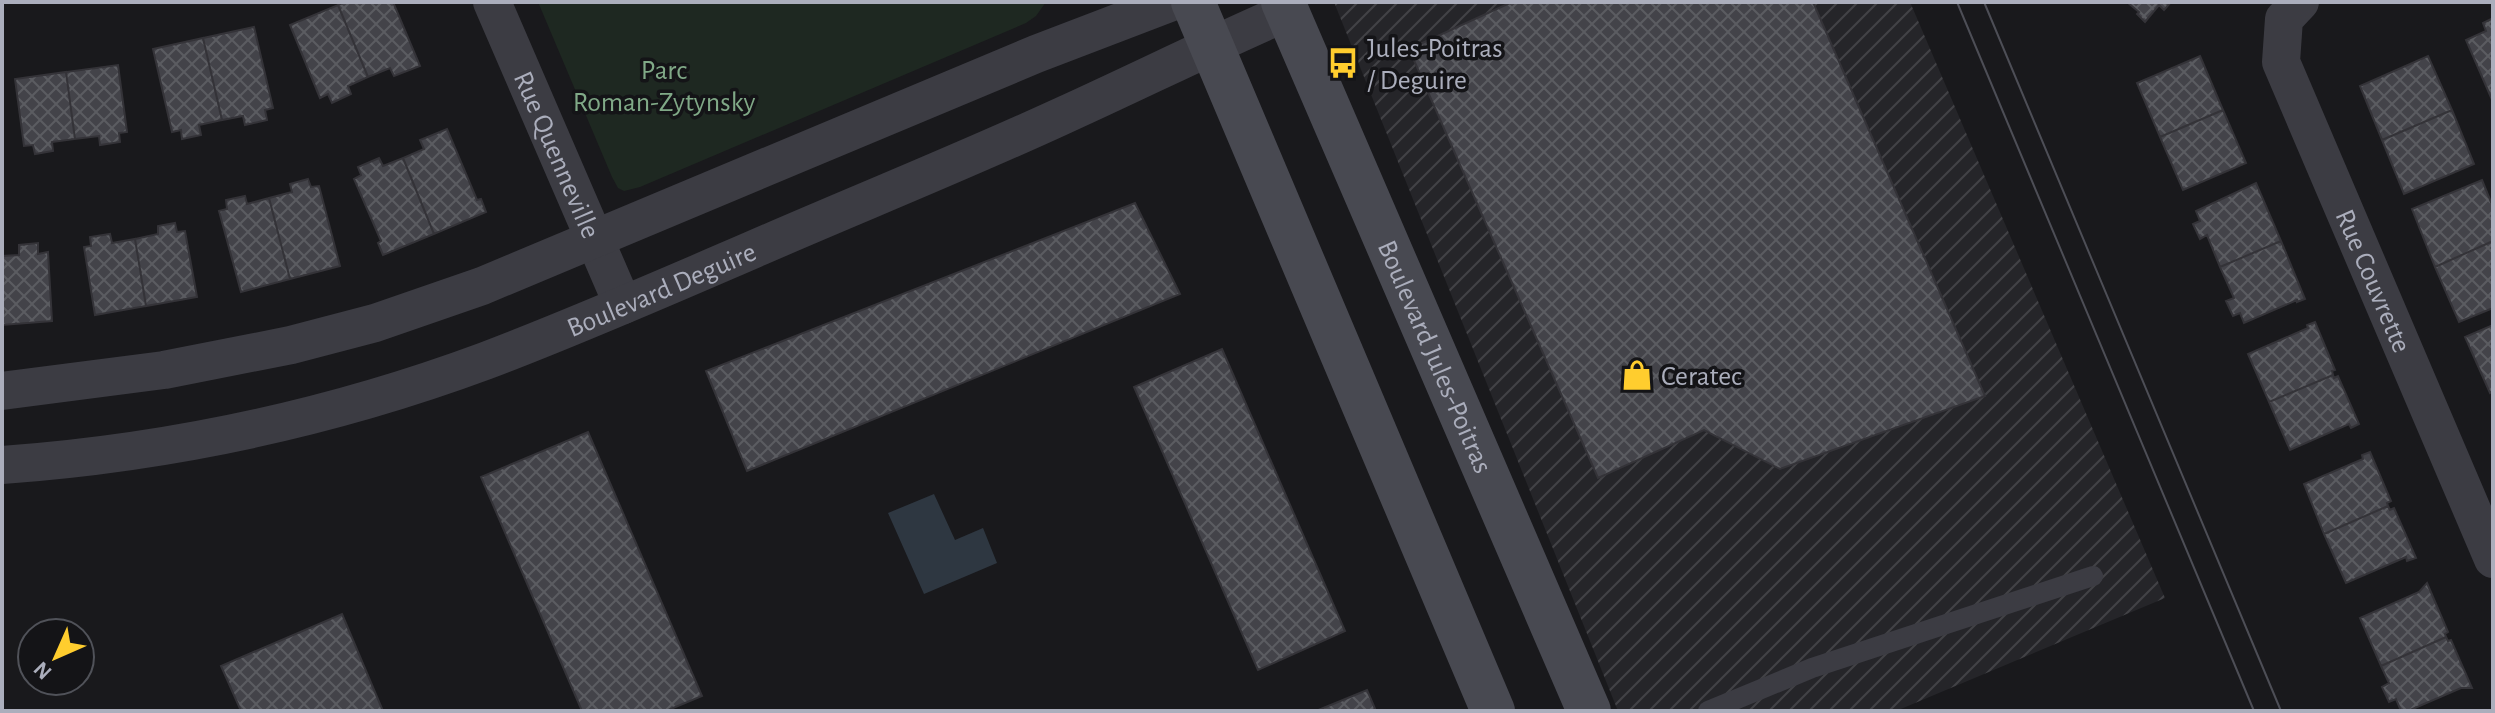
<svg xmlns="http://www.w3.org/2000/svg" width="2495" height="713" font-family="'Alegreya Sans',sans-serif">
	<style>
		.industrial { fill: url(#industrial-furrows) }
		.green { fill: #1e2821 }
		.water { fill: #2e3741 }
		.building { fill: url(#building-cross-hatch); stroke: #343338; stroke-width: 2 }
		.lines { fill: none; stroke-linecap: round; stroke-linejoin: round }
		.lane { stroke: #3c3c43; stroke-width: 20 }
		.street { stroke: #3c3c43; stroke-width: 38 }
		.secondary { stroke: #484951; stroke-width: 44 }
		.tram { stroke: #4d4e56; stroke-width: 2 }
		.labels { text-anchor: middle; stroke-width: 7; stroke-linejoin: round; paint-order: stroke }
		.poi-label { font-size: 28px; fill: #abaebc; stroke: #141417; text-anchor: start }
		.park-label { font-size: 28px; fill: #80a987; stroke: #141417 }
		.street-label { font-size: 28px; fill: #abaebc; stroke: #141417 }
	</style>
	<defs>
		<pattern id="industrial-furrows" width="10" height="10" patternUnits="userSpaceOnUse" patternTransform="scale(2)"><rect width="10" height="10" fill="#252529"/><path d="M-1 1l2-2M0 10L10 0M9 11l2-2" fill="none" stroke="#424246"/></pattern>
		<pattern id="building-cross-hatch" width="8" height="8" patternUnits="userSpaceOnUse" patternTransform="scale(2)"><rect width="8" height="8" fill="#434349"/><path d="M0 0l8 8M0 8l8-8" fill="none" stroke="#5b5c61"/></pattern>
	</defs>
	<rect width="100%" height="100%" fill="#19191c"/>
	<path class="industrial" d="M 1334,2 L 1910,2 L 2165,598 L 1896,711 L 1618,711 Z"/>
	<path class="green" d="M 538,2 L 1046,2 L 1036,16 L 1026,23 L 640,187 L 624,191 L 618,188 L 612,177 Z"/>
	<path class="water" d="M 934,494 L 955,540 L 983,528 L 997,563 L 924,594 L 888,513 Z"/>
	<path class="building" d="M 345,2 L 393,2 L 420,66 L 394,76 L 390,68 L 368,77 L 338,5 Z
		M 1512,2 L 1813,2 L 1985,396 L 1780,469 L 1704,430 L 1598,478 L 1409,49 Z
		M 2127,2 L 2171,2 L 2164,10 L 2159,5 L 2145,22 L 2137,14 L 2139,12 Z
		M 338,5 L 368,77 L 348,86 L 351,94 L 332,103 L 328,94 L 320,98 L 290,25 Z
		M 2493,18 L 2493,102 L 2466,40 L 2486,31 L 2483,23 Z
		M 254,27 L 273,108 L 265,110 L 267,120 L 245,125 L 243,116 L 222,120 L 203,38 Z
		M 203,38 L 222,120 L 199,125 L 201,135 L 182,139 L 181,130 L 172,132 L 153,49 Z
		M 2200,56 L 2223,110 L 2160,137 L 2137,83 Z
		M 2428,56 L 2452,110 L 2382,140 L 2360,86 Z
		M 118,65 L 127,132 L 119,133 L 120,142 L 100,145 L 99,136 L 75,139 L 66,72 Z
		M 66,72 L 75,139 L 52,142 L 53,151 L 35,154 L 33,145 L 24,146 L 15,79 Z
		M 2223,110 L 2246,163 L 2183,190 L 2160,137 Z
		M 2452,110 L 2474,164 L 2404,194 L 2382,140 Z
		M 447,129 L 477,200 L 481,199 L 486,212 L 434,234 L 403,158 L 424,149 L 420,140 Z
		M 379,158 L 383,166 L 403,158 L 434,234 L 383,255 L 378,243 L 381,241 L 354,179 L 361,175 L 358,167 Z
		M 308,179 L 311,187 L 319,186 L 340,266 L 290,279 L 269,198 L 292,192 L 290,184 Z
		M 2482,180 L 2493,207 L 2493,241 L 2435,267 L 2412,209 Z
		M 2256,183 L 2281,241 L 2220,267 L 2207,235 L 2200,239 L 2193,224 L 2200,221 L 2196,211 Z
		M 245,196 L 247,204 L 269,198 L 290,279 L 241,292 L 219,211 L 227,209 L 226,200 Z
		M 1135,203 L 1180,294 L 747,471 L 706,371 Z
		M 175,223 L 177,232 L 185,231 L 197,297 L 146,306 L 135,239 L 158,234 L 158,226 Z
		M 110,234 L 112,243 L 135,239 L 146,306 L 95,315 L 84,247 L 91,246 L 90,237 Z
		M 2281,241 L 2305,299 L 2297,302 L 2297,300 L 2244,323 L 2240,313 L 2233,316 L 2226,301 L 2234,298 L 2220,267 Z
		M 2493,241 L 2493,308 L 2459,322 L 2435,267 Z
		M 38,243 L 38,254 L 48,252 L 52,321 L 2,325 L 2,256 L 19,255 L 19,245 Z
		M 2315,322 L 2335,370 L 2332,371 L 2333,375 L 2269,402 L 2248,354 L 2308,328 L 2307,325 Z
		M 2493,325 L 2493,391 L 2490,393 L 2465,337 Z
		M 1222,349 L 1345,631 L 1258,670 L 1134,387 Z
		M 2333,375 L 2334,378 L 2338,376 L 2359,424 L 2351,428 L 2349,424 L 2290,450 L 2269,402 Z
		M 588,432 L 702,696 L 666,711 L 582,711 L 481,477 Z
		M 2370,452 L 2391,501 L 2387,503 L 2388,506 L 2324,534 L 2304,484 L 2363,459 L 2362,455 Z
		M 2388,506 L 2390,510 L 2394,508 L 2416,558 L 2407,561 L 2406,557 L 2346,583 L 2324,534 Z
		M 2427,583 L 2448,632 L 2445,634 L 2446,637 L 2381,666 L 2360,618 L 2419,592 Z
		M 342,614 L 383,711 L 241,711 L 221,666 Z
		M 2446,637 L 2448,641 L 2451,640 L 2472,688 L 2461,688 L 2408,711 L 2401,711 L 2396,699 L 2389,702 L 2382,687 L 2389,683 L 2381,666 Z
		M 1367,690 L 1376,711 L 1316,711 Z"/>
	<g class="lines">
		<path class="lane" d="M 1708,711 L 1812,668 L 2093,576"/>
		<g class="street">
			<path id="s1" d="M 492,2 L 623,305"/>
			<path id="s2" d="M 2300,2 L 2284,19 L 2281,62 L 2493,559"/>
			<path d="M 2,391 L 164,370 L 291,345 L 375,323 L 482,286 L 1036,54 L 1172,2"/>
			<path id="s3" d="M 2,465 C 166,453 331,418 485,361 C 575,327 664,288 752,250 C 855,205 960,163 1062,116 C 1137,82 1211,45 1287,12"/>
		</g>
		<g class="secondary">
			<path d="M 1193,2 L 1493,711"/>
			<path id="s4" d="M 1283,2 L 1589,711"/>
		</g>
		<path class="tram" d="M 1957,2 L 2254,711
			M 1984,2 L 2281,711"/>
	</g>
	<defs>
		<symbol id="bus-bare" viewBox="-9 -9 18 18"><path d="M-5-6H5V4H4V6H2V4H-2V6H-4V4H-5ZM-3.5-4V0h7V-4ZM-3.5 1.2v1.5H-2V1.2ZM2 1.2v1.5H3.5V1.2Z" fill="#ffcd2e" stroke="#141417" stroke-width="2.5" paint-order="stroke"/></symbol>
		<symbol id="shop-bare" viewBox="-9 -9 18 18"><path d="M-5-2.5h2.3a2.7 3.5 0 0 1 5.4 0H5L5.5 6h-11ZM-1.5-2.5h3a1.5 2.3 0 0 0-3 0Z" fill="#ffcd2e" stroke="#141417" stroke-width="2.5" paint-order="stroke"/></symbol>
	</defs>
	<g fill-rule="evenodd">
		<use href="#bus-bare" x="1321" y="41" width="44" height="44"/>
		<use href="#shop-bare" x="1615" y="353" width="44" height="44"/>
	</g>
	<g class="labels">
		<g class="poi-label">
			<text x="1367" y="57">Jules-Poitras<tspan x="1367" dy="32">/ Deguire</tspan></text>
			<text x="1661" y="385">Ceratec</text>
		</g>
		<g class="park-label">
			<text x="664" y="79">Parc<tspan x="664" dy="32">Roman-Zytynsky</tspan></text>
		</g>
		<g class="street-label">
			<text dy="10" stroke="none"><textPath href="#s1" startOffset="166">Rue Quenneville</textPath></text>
			<text dy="10" stroke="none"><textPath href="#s2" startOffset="304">Rue Couvrette</textPath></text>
			<text dy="10" stroke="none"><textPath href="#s3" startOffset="686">Boulevard Deguire</textPath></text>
			<text dy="10" stroke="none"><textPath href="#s4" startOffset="386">Boulevard Jules-Poitras</textPath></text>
		</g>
	</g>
	<rect width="2495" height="713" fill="none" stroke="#abaebc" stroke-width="8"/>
	<g transform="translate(56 657) rotate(225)"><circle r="38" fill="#141417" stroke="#505259" stroke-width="2"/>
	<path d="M0-6L14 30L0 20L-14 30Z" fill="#ffcd2e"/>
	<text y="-12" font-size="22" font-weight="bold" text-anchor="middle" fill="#abaebc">N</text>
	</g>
</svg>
